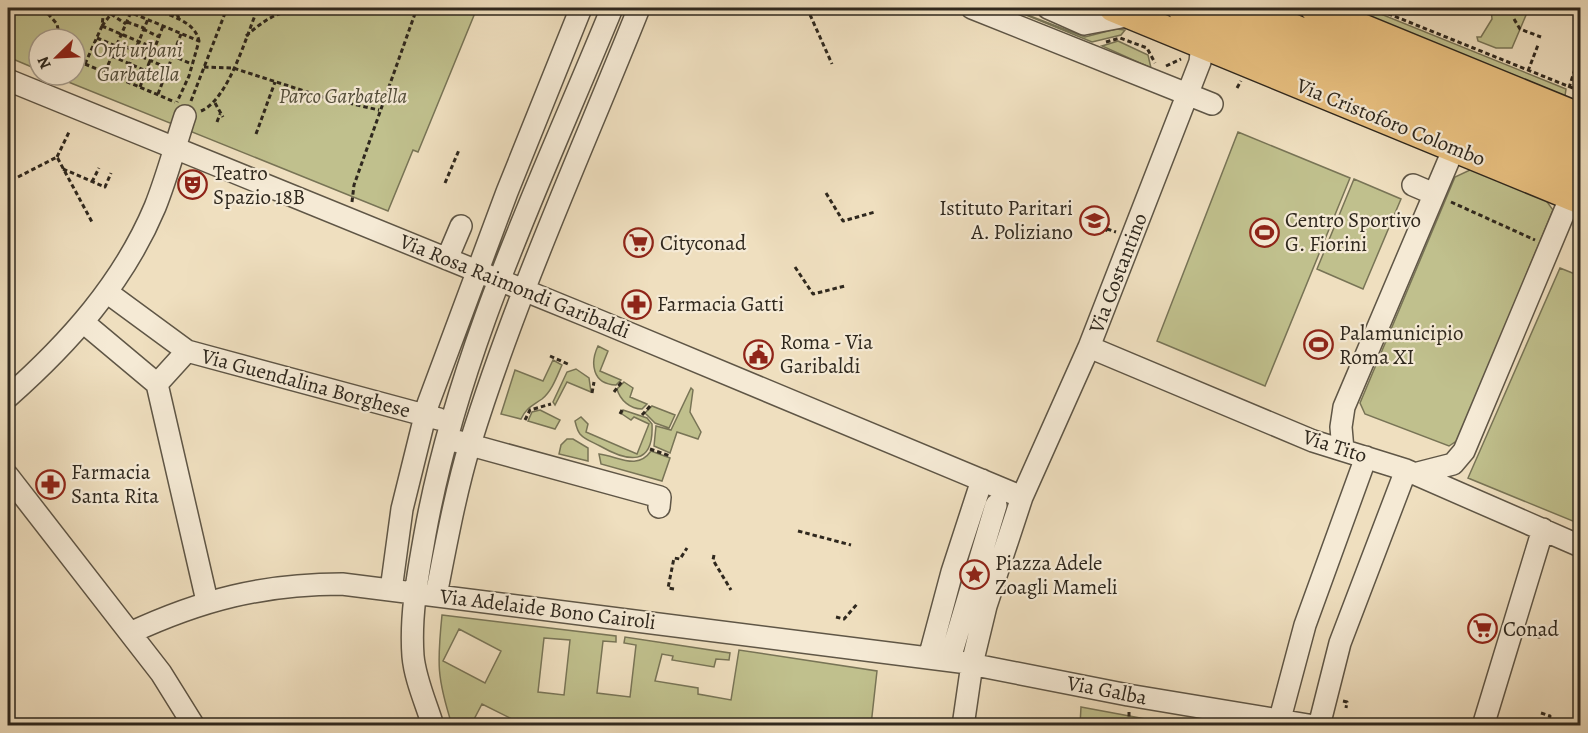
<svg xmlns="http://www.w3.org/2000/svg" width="1588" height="733" font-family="Alegreya,serif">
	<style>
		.green { fill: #c0c08d; stroke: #787456; stroke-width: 1.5; fill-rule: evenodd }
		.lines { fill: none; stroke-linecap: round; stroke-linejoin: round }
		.minor-casing { stroke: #5f5646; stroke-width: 24 }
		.major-casing { stroke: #2f281e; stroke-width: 30 }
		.path { stroke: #2f281e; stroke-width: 3; stroke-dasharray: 4.5 3; stroke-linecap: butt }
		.minor { stroke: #f5ead5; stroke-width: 21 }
		.major { stroke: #e8c080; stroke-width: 27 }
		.path-bridge { stroke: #2f281e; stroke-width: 3; stroke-dasharray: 4.5 3; stroke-linecap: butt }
		.labels { text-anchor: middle; stroke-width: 4.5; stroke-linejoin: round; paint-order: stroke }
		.park-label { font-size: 21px; font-style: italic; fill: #534e3a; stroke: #f5ead5 }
		.street-label { font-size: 21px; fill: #2f281e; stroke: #f5ead5 }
		.poi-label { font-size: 21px; fill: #2f281e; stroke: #f5ead5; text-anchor: start }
	</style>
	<rect width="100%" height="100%" fill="#efdfbf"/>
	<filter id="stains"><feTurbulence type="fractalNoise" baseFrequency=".00333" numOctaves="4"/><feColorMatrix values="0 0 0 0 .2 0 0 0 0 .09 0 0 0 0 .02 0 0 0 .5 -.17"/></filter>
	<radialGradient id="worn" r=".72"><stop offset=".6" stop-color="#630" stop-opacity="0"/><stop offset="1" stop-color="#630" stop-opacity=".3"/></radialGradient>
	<path class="green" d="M 8,8 L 477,8 L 418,152 L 413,150 L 388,211 L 51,75 L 75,75 L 75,39 L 39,39 L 39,70 L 8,57 Z
		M 1009,8 L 1085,37 L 1116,29 L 1125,30 L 1121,35 L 1092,42 Z
		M 1349,8 L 1366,8 L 1566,89 L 1565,96 Z
		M 1491,8 L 1529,8 L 1512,48 L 1496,48 L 1478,41 L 1477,37 L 1481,37 L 1492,19 Z
		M 1118,41 L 1148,55 L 1151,68 L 1102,46 Z
		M 1238,132 L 1350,178 L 1265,386 L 1157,341 Z
		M 1472,169 L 1545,199 L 1553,210 L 1458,440 L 1449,446 L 1365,414 L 1360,403 L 1455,177 Z
		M 1354,179 L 1401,199 L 1363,289 L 1317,269 Z
		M 1560,268 L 1580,276 L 1580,524 L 1468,478 Z
		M 598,346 L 608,351 L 600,371 L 621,380 L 616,385 C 592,384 590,363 598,346 Z
		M 553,360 L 562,365 C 557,376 552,391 542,399 C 532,406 526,408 521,419 L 501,414 L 515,370 L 543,381 Z
		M 576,369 L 589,378 L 591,392 L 567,382 L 555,405 L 553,402 L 567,372 Z
		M 624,382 L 633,388 L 630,397 L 647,404 L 642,409 C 630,409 620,400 617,389 Z
		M 691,388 L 693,390 L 690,412 L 701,432 L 698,439 L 677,432 L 670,453 L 654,446 L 656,426 L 671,430 Z
		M 652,406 L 675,415 L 669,428 L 655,423 L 645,413 Z
		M 540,410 L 560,420 L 555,429 L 528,421 L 532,412 Z
		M 623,410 L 647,418 L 652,424 C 654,467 628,462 600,446 C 593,442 585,440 580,434 C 577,430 576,425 575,421 L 581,417 L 588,424 L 586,432 L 637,454 L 649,424 L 634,417 L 631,420 L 622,414 Z
		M 567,439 L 573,439 L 588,448 L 588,461 L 559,454 L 561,445 Z
		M 651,451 L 670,458 L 662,481 L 601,464 L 599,454 C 618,456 637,471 651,451 Z
		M 442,615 L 616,636 L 616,642 L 603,641 L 597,693 L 630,697 L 636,645 L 624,643 L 625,637 L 730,653 L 729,660 L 716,659 L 714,667 L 672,660 L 673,656 L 662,654 L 655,681 L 698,688 L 698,694 L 731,700 L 739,650 L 877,671 L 871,725 L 524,725 L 482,704 L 471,725 L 452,725 C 437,678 437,664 442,615 ZM 459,629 L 501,651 L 485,683 L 443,661 ZM 544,638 L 570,640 L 564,695 L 538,692 Z
		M 1081,707 L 1178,725 L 1080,725 Z"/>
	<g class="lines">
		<defs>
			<path id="minor" d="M 972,8 L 1212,104
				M 1048,8 L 1084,24 L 1132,15
				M 8,80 L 602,322 L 1022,497
				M 1413,185 L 1434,194
				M 447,259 L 461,226
				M 83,322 L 157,384 L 187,351 L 108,293
				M 1089,347 L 1313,441 L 1406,470 L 1580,546
				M 187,351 L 439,419
				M 157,384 L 207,601
				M 8,397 C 69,343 123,283 155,207 C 167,177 175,146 185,116
				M 456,441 L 660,497 L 659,507
				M 1343,450 L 1341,427 L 1344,407 L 1454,148
				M 1414,474 L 1453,464 L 1464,451 L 1571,196
				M 8,476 L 161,673 L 194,726
				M 391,590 L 402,509 L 428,404 L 507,192 L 581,8
				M 436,595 C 446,545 455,494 470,444 C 516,295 581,153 639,8
				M 130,633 C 201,600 263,584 342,584 L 960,662 L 1128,695 L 1314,726
				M 952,652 L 996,505
				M 929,658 L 952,572 L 982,480
				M 433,726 C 426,703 415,679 413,656 C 410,615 418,574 425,534 C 458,350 542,179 612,8
				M 963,726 L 972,664 L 986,606 L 1022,497 L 1089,347 L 1200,62 L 1202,44 L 1219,8
				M 1278,726 L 1305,625 L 1366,457
				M 1319,726 L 1340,643 L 1406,470
				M 1483,726 L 1543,529"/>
			<path id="major" d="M 1113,8 L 1580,200
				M 1181,8 L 1580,172
				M 1245,8 L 1580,146
				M 1314,8 L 1580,117"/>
		</defs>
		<use href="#minor" class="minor-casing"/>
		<use href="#major" class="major-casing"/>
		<path class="path" d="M 43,8 L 57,24 L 60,39
			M 120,8 L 199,41 L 189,76 L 177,102
			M 148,8 C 166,14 195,20 199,41
			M 173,8 L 179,18
			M 807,8 L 832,64
			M 1374,8 L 1580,91
			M 103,12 L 111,14 L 120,8
			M 1514,19 L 1520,29 L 1541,37
			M 127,22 L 144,28
			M 102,26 L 192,64
			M 102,26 L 111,14 L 126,24
			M 143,29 L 159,37
			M 246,36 C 260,24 272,14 290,11
			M 97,38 L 116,46
			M 1106,42 L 1120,38 L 1147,48 L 1155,63
			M 118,44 L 136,51
			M 135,54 L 168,68
			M 112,56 L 164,79
			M 85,64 L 175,102
			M 85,64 L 102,26 L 104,8
			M 1166,66 L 1181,59
			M 204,67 L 233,68 L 326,98 L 379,110
			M 1528,71 L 1538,45
			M 105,72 L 131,12
			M 123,80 L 148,19
			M 140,87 L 163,26
			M 1237,88 L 1241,81
			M 1569,88 L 1577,62
			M 158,94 L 181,34
			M 191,101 L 227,8
			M 215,103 L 223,117
			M 201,111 C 229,99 246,36 258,8
			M 217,122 L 220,114
			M 256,134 L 275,82
			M 57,157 L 70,130
			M 63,169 L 105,187 L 111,173
			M 18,177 L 57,157 L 92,222
			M 92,182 L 99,168
			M 445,183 L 459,150
			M 826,193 L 843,221 L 875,212
			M 352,202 L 354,185 L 417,8
			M 1451,202 L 1535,240
			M 1107,229 L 1116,232
			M 1100,230 L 1105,233 L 1108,224 L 1104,222 L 1102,226
			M 795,267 L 813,294 L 845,286
			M 550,356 L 570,365
			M 614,392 L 623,380
			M 592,393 L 594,382
			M 620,414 L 623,408
			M 642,415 L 651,405
			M 525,420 L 530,410 L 551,404
			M 650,449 L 670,456
			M 798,531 L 851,545
			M 714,555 L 713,560 L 731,590
			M 674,589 L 668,588 L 674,558 L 680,559 L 687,548
			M 836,617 L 844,619 L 858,603
			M 1531,628 L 1541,631
			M 1529,634 L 1539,637 L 1539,640
			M 1343,701 L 1347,702 L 1346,708
			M 1129,712 L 1129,726
			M 1541,713 L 1550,716 L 1548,726"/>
		<use href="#minor" class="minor"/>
		<use href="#major" class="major"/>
		<path class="path-bridge" d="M 1102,226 L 1107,229"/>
	</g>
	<defs>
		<symbol id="theatre-ring" viewBox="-11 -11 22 22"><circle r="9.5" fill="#f5ead5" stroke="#8f2418" stroke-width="1.5"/><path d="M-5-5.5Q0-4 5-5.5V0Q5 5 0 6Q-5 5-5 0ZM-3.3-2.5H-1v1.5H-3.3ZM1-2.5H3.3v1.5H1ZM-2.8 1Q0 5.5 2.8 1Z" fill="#8f2418"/></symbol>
		<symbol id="school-ring" viewBox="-11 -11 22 22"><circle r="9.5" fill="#f5ead5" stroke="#8f2418" stroke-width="1.5"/><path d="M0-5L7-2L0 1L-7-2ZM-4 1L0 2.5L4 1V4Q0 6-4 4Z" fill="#8f2418"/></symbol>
		<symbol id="stadium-ring" viewBox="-11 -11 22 22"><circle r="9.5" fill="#f5ead5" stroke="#8f2418" stroke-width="1.5"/><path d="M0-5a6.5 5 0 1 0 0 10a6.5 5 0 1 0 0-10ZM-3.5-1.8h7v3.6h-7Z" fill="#8f2418"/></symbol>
		<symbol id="supermarket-ring" viewBox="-11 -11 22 22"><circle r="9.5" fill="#f5ead5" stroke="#8f2418" stroke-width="1.5"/><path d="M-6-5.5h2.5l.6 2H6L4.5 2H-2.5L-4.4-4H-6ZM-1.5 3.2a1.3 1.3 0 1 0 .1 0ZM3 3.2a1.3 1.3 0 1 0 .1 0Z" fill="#8f2418"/></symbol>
		<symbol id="pharmacy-ring" viewBox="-11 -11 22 22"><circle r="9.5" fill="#f5ead5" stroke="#8f2418" stroke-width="1.5"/><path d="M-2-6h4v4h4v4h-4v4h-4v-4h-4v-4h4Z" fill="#8f2418"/></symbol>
		<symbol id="civic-ring" viewBox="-11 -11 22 22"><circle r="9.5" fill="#f5ead5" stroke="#8f2418" stroke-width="1.5"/><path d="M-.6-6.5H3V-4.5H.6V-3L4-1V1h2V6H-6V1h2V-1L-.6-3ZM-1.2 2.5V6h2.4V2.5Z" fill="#8f2418"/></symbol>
		<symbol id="sight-ring" viewBox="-11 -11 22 22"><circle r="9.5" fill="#f5ead5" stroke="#8f2418" stroke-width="1.5"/><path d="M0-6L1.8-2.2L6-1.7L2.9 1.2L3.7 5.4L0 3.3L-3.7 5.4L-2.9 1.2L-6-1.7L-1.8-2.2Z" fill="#8f2418"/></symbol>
	</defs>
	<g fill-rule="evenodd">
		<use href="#theatre-ring" x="176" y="168" width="33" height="33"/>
		<use href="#school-ring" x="1078" y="204" width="33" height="33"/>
		<use href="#stadium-ring" x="1248" y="216" width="33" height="33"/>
		<use href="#supermarket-ring" x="622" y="226" width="33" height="33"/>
		<use href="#pharmacy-ring" x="620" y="288" width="33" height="33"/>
		<use href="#stadium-ring" x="1302" y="328" width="33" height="33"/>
		<use href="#civic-ring" x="742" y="338" width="33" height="33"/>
		<use href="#pharmacy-ring" x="34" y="468" width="33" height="33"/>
		<use href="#sight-ring" x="958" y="558" width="33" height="33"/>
		<use href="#supermarket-ring" x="1466" y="612" width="33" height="33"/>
	</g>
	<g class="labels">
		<g class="park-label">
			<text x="138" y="57">Orti urbani<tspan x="138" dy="24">Garbatella</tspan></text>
			<text x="343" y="103">Parco Garbatella</text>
		</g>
		<g class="street-label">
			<text transform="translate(1391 122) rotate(22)" y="7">Via Cristoforo Colombo</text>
			<text transform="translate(1118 273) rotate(-69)" y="7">Via Costantino</text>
			<text transform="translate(515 286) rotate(22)" y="7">Via Rosa Raimondi Garibaldi</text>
			<text transform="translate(306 383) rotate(15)" y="7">Via Guendalina Borghese</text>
			<text transform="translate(1335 446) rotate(18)" y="7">Via Tito</text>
			<text transform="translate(548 609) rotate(7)" y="7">Via Adelaide Bono Cairoli</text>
			<text transform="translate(1107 690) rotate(11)" y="7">Via Galba</text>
		</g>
		<g class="poi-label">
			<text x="213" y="180">Teatro<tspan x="213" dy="24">Spazio 18B</tspan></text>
			<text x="1073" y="215" text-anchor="end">Istituto Paritari<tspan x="1073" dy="24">A. Poliziano</tspan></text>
			<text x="1285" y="227">Centro Sportivo<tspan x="1285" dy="24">G. Fiorini</tspan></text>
			<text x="660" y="250">Cityconad</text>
			<text x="657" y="311">Farmacia Gatti</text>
			<text x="1339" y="340">Palamunicipio<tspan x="1339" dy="24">Roma XI</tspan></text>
			<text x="780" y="349">Roma - Via<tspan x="780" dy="24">Garibaldi</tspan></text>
			<text x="71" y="479">Farmacia<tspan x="71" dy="24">Santa Rita</tspan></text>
			<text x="995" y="570">Piazza Adele<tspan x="995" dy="24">Zoagli Mameli</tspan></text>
			<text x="1503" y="636">Conad</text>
		</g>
	</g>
	<rect width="1588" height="733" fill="none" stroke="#efdfbf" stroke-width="30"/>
	<rect x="9" y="9" width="1570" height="715" fill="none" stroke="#2f281e" stroke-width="3"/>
	<rect x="15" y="15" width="1558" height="703" fill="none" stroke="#2f281e" stroke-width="1.5"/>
	<g transform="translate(57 57) rotate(246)"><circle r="28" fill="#f5ead5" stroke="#a69c8c" stroke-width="1.5"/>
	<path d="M0-4.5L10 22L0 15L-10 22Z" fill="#8f2418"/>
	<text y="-9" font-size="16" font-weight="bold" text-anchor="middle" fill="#2f281e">N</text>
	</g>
	<rect width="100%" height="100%" filter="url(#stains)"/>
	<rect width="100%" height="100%" fill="url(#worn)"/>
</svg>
